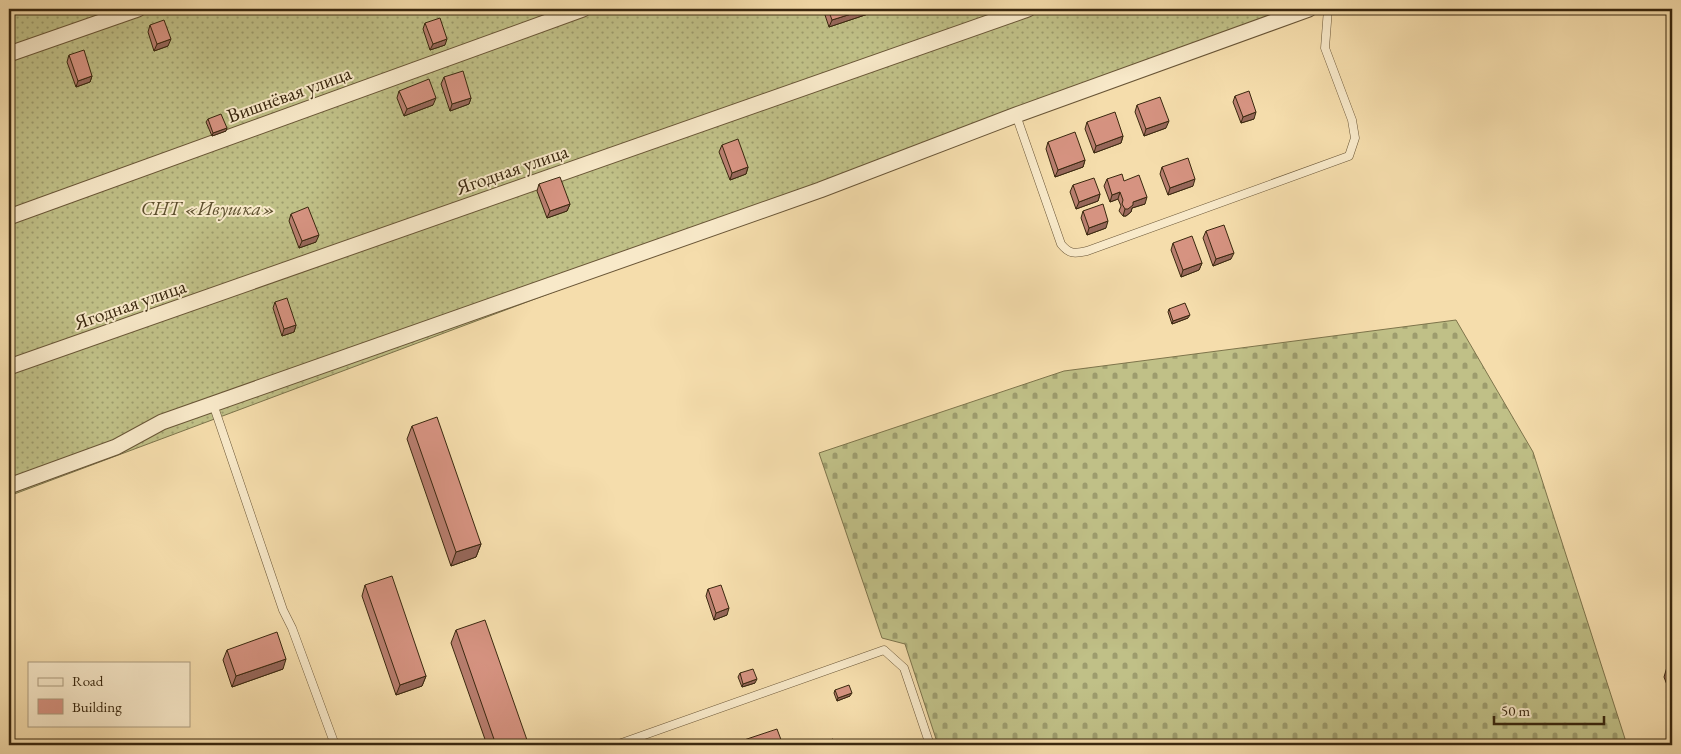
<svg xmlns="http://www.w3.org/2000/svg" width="1681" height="754" font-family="'EB Garamond',serif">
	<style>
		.cemetery { fill: url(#cemetery-stones); stroke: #7d744b }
		.garden { fill: url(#garden-dots); stroke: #7d744b }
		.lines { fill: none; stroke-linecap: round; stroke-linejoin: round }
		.lane-casing { stroke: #695536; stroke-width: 9 }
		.street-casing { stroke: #695536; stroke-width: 17 }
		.lane { stroke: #f8e9c9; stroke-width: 8 }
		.street { stroke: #f8e9c9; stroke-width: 15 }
		.wall { fill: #b87e6f; stroke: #3a280f }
		.shaded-wall { fill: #96675a; stroke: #3a280f }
		.building { fill: #d69381; stroke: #3a280f }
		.labels { text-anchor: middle; stroke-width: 4; stroke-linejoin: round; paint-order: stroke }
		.street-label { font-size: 20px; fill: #3a280f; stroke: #f8e9c9 }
		.park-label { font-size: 20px; font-style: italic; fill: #5c4e2d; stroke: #f8e9c9 }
	</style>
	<defs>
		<pattern id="cemetery-stones" width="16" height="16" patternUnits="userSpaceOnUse" patternTransform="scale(1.25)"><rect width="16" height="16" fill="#c0c087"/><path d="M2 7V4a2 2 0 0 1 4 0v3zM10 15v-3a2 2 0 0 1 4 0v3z" fill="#9d9c6d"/></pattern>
		<pattern id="garden-dots" width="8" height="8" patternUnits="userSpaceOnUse" patternTransform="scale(1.25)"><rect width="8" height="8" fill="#c0c087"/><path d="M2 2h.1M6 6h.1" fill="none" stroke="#9d9c6d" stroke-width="1.8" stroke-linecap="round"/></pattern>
	</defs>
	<rect width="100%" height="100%" fill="#f5ddac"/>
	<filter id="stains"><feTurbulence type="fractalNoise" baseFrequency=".004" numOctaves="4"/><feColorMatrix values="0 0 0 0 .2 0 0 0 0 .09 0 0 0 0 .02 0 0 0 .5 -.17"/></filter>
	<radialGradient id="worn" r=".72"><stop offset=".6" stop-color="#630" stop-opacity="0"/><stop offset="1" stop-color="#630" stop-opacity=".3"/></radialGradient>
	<path class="cemetery" d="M 1456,320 L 1533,452 L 1627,745 L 938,745 L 905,644 L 882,638 L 819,453 L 1064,371 Z"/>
	<path class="garden" d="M 9,9 L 1309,9 L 9,496 Z"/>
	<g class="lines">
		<defs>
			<path id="lane" d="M 1016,115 L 1061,244 C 1069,254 1074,254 1087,251 L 1349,156 L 1355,138 L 1352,120 L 1325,48 L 1328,9
				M 213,404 L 283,610 L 292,628 L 335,745
				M 616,745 L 884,650 L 904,668 L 930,745"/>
			<path id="street" d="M 9,54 L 138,9
				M 9,217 L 583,9
				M 9,367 L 1028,9
				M 9,486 L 116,447 L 162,422 L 820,190 L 1016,115 L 1309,9"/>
		</defs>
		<use href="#lane" class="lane-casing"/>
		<use href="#street" class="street-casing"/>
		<use href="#lane" class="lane"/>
		<use href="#street" class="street"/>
	</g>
	<path class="wall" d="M 825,9 L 870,9 L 868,14 L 829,27 L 824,12 Z
		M 425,23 L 445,45 L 430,50 L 423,29 Z
		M 150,25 L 168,46 L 154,51 L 148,32 Z
		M 69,55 L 92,76 L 90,82 L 76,87 L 67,62 Z
		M 444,77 L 471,98 L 469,104 L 450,111 L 441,84 Z
		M 399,91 L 433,105 L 404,116 L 397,98 Z
		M 1235,96 L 1254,119 L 1241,123 L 1233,102 Z
		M 1137,105 L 1166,128 L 1144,136 L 1135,112 Z
		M 208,119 L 226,131 L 212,136 L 206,122 Z
		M 1087,122 L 1123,136 L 1121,143 L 1094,153 L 1085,129 Z
		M 1048,142 L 1085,160 L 1083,167 L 1055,177 L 1046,149 Z
		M 722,145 L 748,167 L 746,174 L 730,180 L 719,152 Z
		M 1162,167 L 1193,186 L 1168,195 L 1160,174 Z
		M 1107,179 L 1124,181 L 1145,204 L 1132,208 L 1131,212 L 1126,216 L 1123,216 L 1119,211 L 1121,206 L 1118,199 L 1110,202 L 1104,186 Z
		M 539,184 L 570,204 L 567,211 L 547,218 L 537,191 Z
		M 1073,185 L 1100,194 L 1098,201 L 1076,209 L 1070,192 Z
		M 1083,211 L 1106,228 L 1087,235 L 1081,218 Z
		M 291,214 L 316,242 L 299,248 L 289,221 Z
		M 1206,231 L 1231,259 L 1213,266 L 1203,238 Z
		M 1173,243 L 1202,263 L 1199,270 L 1181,277 L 1171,250 Z
		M 275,302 L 296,325 L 294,332 L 282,336 L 273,308 Z
		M 1169,309 L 1188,318 L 1172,324 L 1168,312 Z
		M 412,426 L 481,544 L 476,557 L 451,566 L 407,439 Z
		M 365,585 L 426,676 L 422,686 L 396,695 L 362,596 Z
		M 708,589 L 727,615 L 714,620 L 706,596 Z
		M 456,630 L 525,745 L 487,745 L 451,643 Z
		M 227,650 L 283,669 L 232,687 L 223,660 Z
		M 1672,665 L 1672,698 L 1664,677 L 1667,667 Z
		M 740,673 L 755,683 L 742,687 L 738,677 Z
		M 835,690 L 850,696 L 837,701 L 834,693 Z"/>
	<path class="shaded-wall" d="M 867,9 L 870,9 L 868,14 L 829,27 L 832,20 Z
		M 171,39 L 168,46 L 154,51 L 157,44 Z
		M 447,39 L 445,45 L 430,50 L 433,44 Z
		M 92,76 L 90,82 L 76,87 L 78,81 Z
		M 436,98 L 433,105 L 404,116 L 407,109 Z
		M 471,98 L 469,104 L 450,111 L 452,104 Z
		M 1256,112 L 1254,119 L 1241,123 L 1243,117 Z
		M 1169,121 L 1166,128 L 1144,136 L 1146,129 Z
		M 227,128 L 226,131 L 212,136 L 213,133 Z
		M 1123,136 L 1121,143 L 1094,153 L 1096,146 Z
		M 1085,160 L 1083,167 L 1055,177 L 1058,170 Z
		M 748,167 L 746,174 L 730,180 L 732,173 Z
		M 1195,179 L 1193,186 L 1168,195 L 1170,188 Z
		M 1120,192 L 1118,199 L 1110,202 L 1112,195 Z
		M 1100,194 L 1098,201 L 1076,209 L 1079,202 Z
		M 1147,197 L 1145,204 L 1132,208 L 1131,212 L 1126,216 L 1123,216 L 1125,209 L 1133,202 Z
		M 570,204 L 567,211 L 547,218 L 550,211 Z
		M 1108,221 L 1106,228 L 1087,235 L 1089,228 Z
		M 319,235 L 316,242 L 299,248 L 302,241 Z
		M 1234,253 L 1231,259 L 1213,266 L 1216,259 Z
		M 1202,263 L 1199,270 L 1181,277 L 1183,270 Z
		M 1190,315 L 1188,318 L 1172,324 L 1173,321 Z
		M 296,325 L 294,332 L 282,336 L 284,329 Z
		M 481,544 L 476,557 L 451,566 L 456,552 Z
		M 729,608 L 727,615 L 714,620 L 716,613 Z
		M 286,659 L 283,669 L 232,687 L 236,676 Z
		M 426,676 L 422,686 L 396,695 L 400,685 Z
		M 757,679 L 755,683 L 742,687 L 743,684 Z
		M 852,693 L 850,696 L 837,701 L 838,698 Z
		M 527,740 L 525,745 L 510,745 Z"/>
	<path class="building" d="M 828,9 L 867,9 L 832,20 Z
		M 440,18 L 447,39 L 433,44 L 425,23 Z
		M 164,20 L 171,39 L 157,44 L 150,25 Z
		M 84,50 L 92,76 L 78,81 L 69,55 Z
		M 463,71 L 471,98 L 452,104 L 444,77 Z
		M 429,79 L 436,98 L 407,109 L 399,91 Z
		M 1249,91 L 1256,112 L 1243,117 L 1235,96 Z
		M 1160,97 L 1169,121 L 1146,129 L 1137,105 Z
		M 1115,112 L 1123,136 L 1096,146 L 1087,122 Z
		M 221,114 L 227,128 L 213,133 L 208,119 Z
		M 1075,132 L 1085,160 L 1058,170 L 1048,142 Z
		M 738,139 L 748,167 L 732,173 L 722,145 Z
		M 1188,158 L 1195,179 L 1170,188 L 1162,167 Z
		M 1122,174 L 1124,181 L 1139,175 L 1147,197 L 1133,202 L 1133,205 L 1128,209 L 1125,209 L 1122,204 L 1123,200 L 1120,192 L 1112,195 L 1107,179 Z
		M 560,177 L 570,204 L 550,211 L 539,184 Z
		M 1094,178 L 1100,194 L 1079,202 L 1073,185 Z
		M 1103,204 L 1108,221 L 1089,228 L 1083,211 Z
		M 308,207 L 319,235 L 302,241 L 291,214 Z
		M 1224,225 L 1234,253 L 1216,259 L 1206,231 Z
		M 1192,236 L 1202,263 L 1183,270 L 1173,243 Z
		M 287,298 L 296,325 L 284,329 L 275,302 Z
		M 1185,303 L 1190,315 L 1173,321 L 1169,309 Z
		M 437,417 L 481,544 L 456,552 L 412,426 Z
		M 392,576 L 426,676 L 400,685 L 365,585 Z
		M 721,585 L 729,608 L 716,613 L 708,589 Z
		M 485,620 L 527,740 L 510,745 L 496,745 L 456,630 Z
		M 277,632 L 286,659 L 236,676 L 227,650 Z
		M 1672,665 L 1672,679 L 1667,667 Z
		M 753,669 L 757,679 L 743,684 L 740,673 Z
		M 849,685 L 852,693 L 838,698 L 835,690 Z
		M 777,729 L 783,745 L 729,745 Z
		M 833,739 L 836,745 L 814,745 Z"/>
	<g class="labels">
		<g class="street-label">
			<text transform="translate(289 94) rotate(-20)" y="7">Вишнёвая улица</text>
			<text transform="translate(512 169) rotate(-19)" y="7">Ягодная улица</text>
			<text transform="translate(130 304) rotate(-19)" y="7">Ягодная улица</text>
		</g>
		<g class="park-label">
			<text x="208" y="215">СНТ «Ивушка»</text>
		</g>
	</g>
	<rect width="1681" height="754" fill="none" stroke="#f5ddac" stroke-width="30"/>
	<rect x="10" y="10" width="1661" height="734" fill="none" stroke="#3a280f" stroke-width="2.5"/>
	<rect x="15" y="15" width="1651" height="724" fill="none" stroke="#3a280f"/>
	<rect x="28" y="662" width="162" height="65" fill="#f8e9c9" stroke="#ac9c7f"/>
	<rect x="38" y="678" width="25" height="8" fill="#f8e9c9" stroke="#ac9c7f"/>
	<text x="72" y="686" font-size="15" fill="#3a280f">Road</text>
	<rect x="38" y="699" width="25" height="15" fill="#d69381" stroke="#ac9c7f"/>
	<text x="72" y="712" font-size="15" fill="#3a280f">Building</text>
	<path d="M1494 716v8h110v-8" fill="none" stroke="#3a280f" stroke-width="2.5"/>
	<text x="1501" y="716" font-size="15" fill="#3a280f" stroke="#f8e9c9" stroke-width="4" paint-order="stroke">50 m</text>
	<rect width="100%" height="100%" filter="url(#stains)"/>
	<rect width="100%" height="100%" fill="url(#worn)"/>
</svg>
